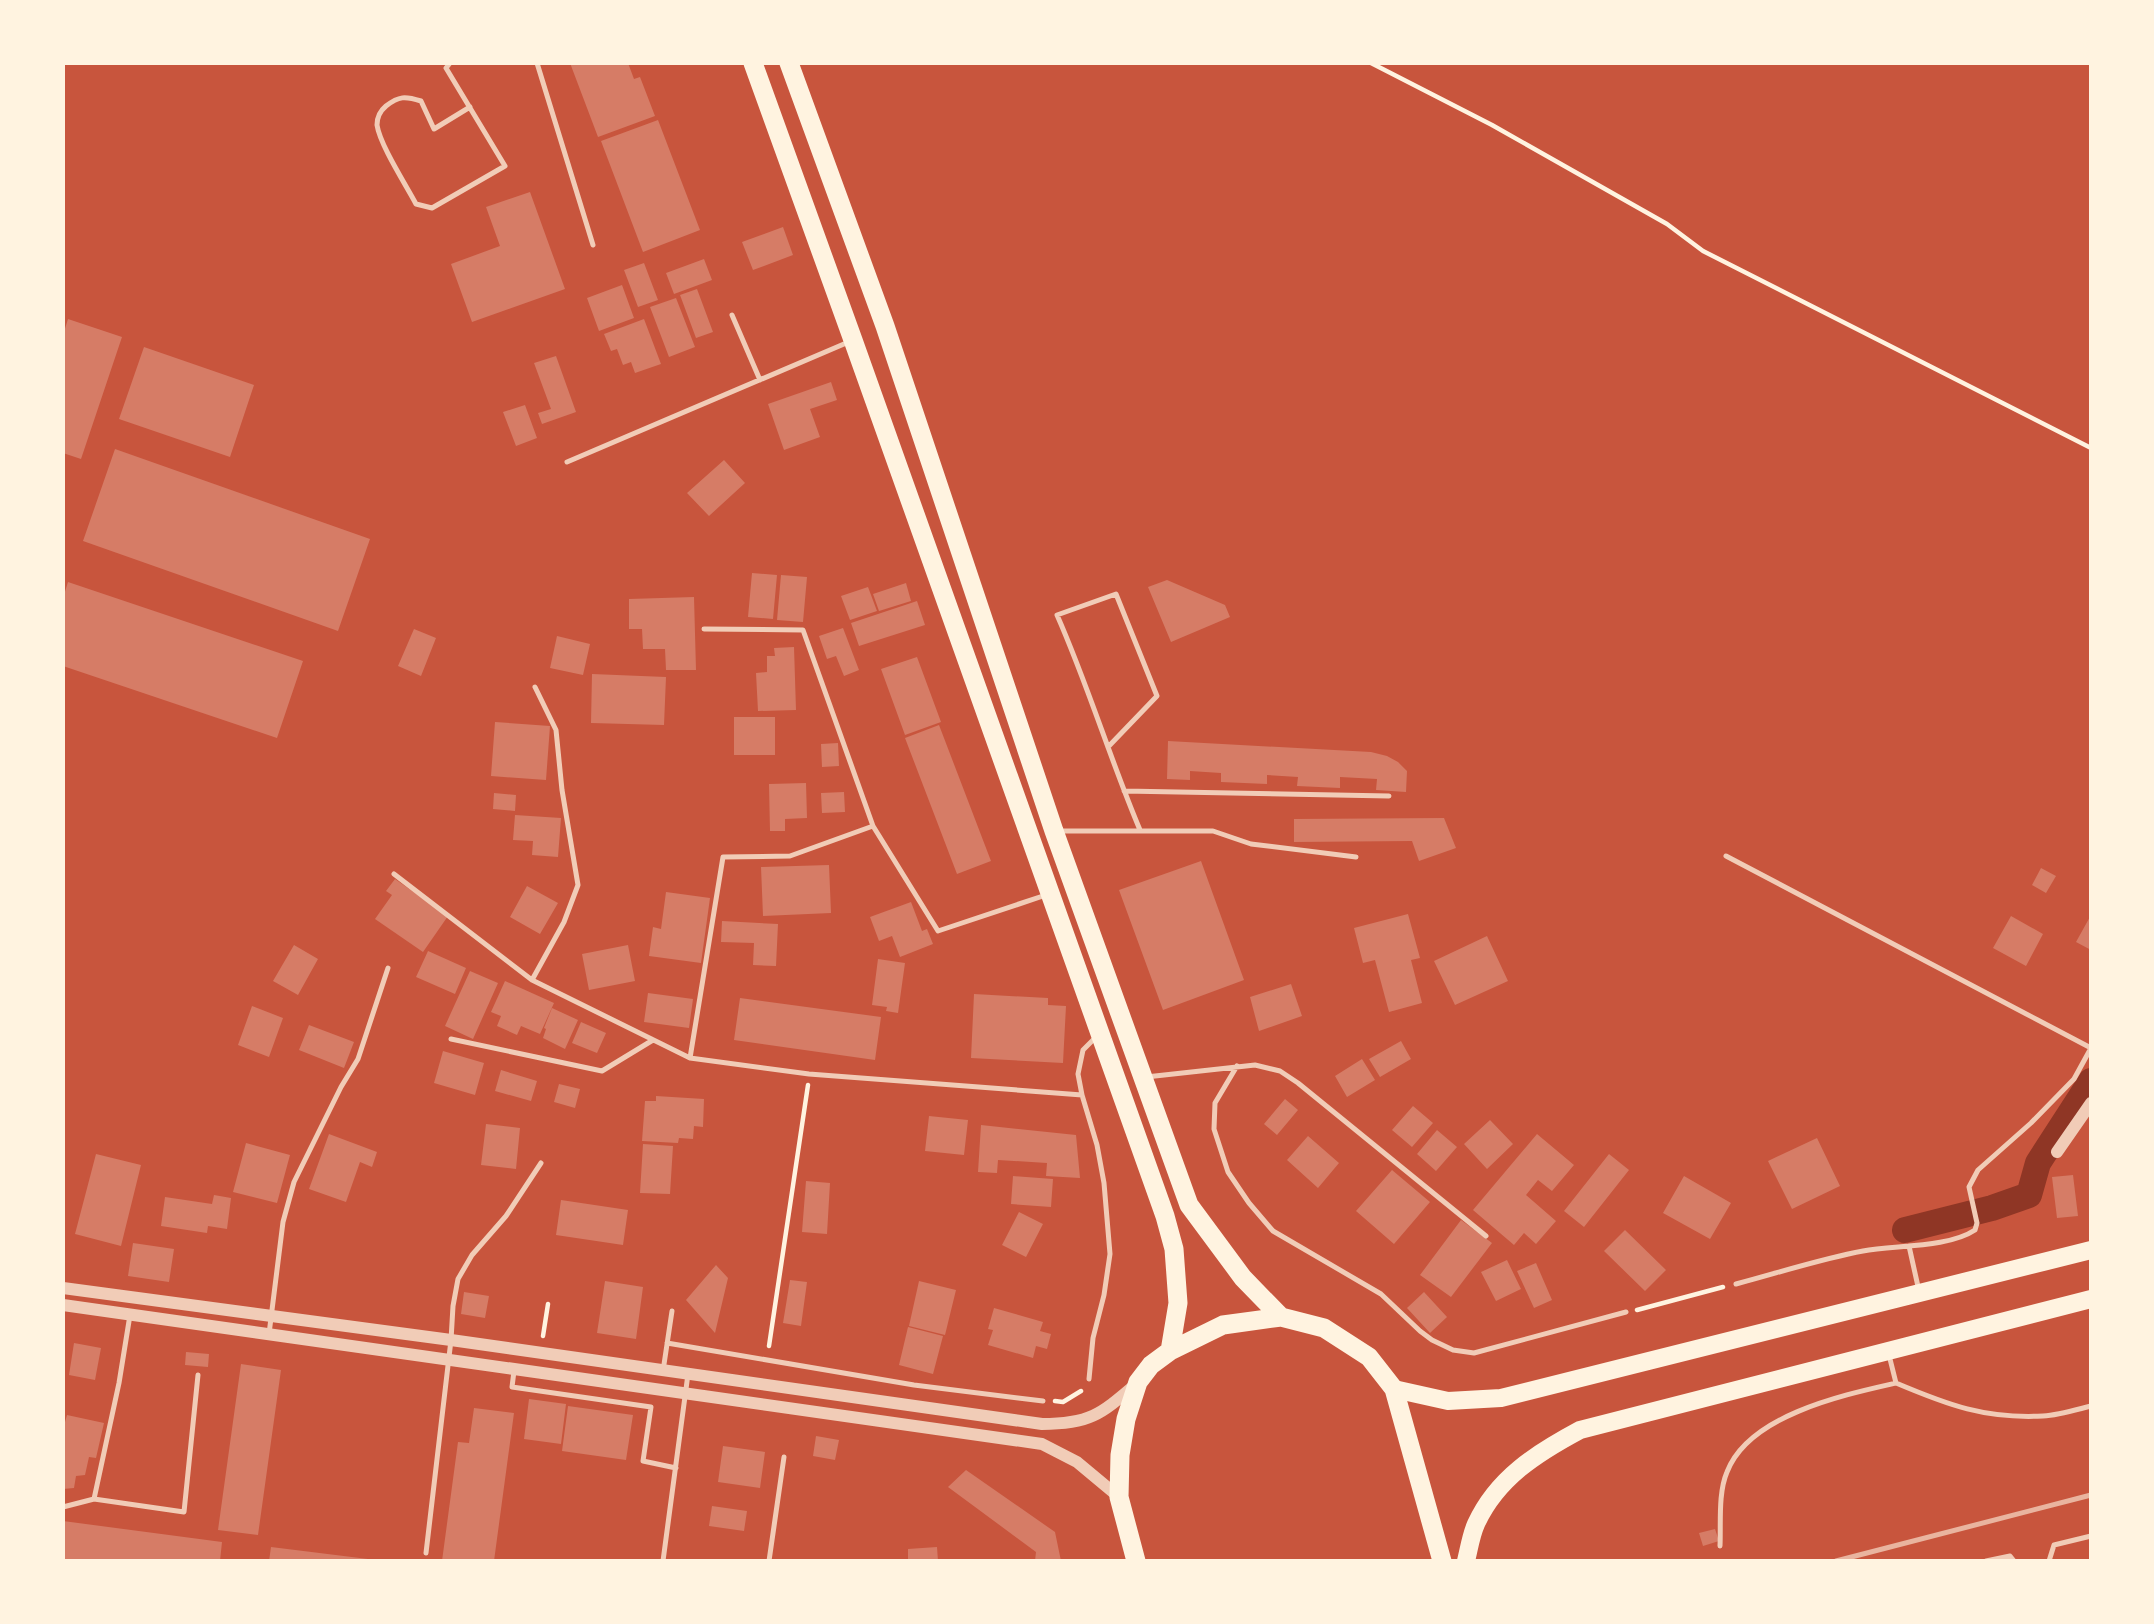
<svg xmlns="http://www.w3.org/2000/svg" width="2154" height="1624" font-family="'Asap Condensed',sans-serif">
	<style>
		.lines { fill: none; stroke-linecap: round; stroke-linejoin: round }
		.canal { stroke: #8f3625; stroke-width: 26 }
		.building { fill: #d67c66 }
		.path { stroke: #fff3e0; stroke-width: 4.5 }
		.service { stroke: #f1ccb7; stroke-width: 5 }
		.tertiary { stroke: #f1ccb7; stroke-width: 12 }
		.primary { stroke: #fff3e0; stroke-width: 18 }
		.trunk { stroke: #fff3e0; stroke-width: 19 }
		.rail { stroke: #e9b49f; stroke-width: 5 }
	</style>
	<rect width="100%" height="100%" fill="#c8553d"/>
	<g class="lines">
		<path class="canal" d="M 1905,1230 L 1992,1208 L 2029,1195 L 2038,1163 L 2091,1081"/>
	</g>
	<path class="building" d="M 570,63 L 628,63 L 634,79 L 640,77 L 655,116 L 598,137 Z
		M 658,120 L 700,230 L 643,252 L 601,141 Z
		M 530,192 L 565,289 L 472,322 L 451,264 L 500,246 L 486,207 Z
		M 783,227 L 793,255 L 753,270 L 742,242 Z
		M 704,259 L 712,280 L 674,294 L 666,273 Z
		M 644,263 L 658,300 L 638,307 L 624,270 Z
		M 622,285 L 634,318 L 599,331 L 587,298 Z
		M 697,289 L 713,332 L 696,338 L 680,295 Z
		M 676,298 L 695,347 L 669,357 L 650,307 Z
		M 68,319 L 122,337 L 81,459 L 63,453 L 63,335 Z
		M 644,319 L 661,364 L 635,373 L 631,362 L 623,365 L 617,349 L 611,351 L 604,334 Z
		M 144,347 L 254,385 L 230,457 L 119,419 Z
		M 556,356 L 576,412 L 542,424 L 538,413 L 551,409 L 534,363 Z
		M 831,382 L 837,400 L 810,409 L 820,437 L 784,450 L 768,404 Z
		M 525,405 L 537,438 L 516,446 L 503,412 Z
		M 115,449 L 370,539 L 338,631 L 83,541 Z
		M 724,460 L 745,483 L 709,516 L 687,493 Z
		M 752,573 L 777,575 L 773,619 L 748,617 Z
		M 781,575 L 807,577 L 803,622 L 777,620 Z
		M 1167,580 L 1225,605 L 1230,617 L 1171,642 L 1148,587 Z
		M 68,582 L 303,661 L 277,738 L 63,666 L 63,598 Z
		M 906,583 L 911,601 L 879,611 L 873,594 Z
		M 868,587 L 877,611 L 850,620 L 841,596 Z
		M 694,597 L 696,670 L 666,670 L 665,649 L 643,649 L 642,629 L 629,629 L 629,599 Z
		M 917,601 L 925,625 L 859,646 L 851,623 Z
		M 843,628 L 859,670 L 844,676 L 836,656 L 827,659 L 819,636 Z
		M 414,629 L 436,638 L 421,676 L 398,666 Z
		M 557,636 L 590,644 L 583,675 L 550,668 Z
		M 794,647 L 796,710 L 758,711 L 756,673 L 767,672 L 767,656 L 775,656 L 774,648 Z
		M 917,657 L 941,722 L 905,735 L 881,669 Z
		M 592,674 L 666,677 L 664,725 L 591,723 Z
		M 734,717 L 775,717 L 775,755 L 734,755 Z
		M 495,722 L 550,726 L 546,780 L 491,776 Z
		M 939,725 L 991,861 L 957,874 L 905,738 Z
		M 1168,741 L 1371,752 L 1387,756 L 1398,762 L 1407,771 L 1406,792 L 1376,790 L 1377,779 L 1340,777 L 1340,788 L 1297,786 L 1298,777 L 1267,775 L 1267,784 L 1221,782 L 1221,773 L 1190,771 L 1190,780 L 1167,779 Z
		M 838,743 L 839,766 L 822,767 L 821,744 Z
		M 806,783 L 807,818 L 785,819 L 785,831 L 770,831 L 769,784 Z
		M 844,792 L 845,812 L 822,813 L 821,793 Z
		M 494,793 L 516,795 L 515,811 L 493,809 Z
		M 515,815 L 561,818 L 558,857 L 532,855 L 533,841 L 513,840 Z
		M 1444,818 L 1456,848 L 1419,861 L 1412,841 L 1294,842 L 1294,819 Z
		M 1201,861 L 1244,980 L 1163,1010 L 1119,890 Z
		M 829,865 L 831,913 L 763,916 L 761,867 Z
		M 2041,868 L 2056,876 L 2046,893 L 2032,885 Z
		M 395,879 L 448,916 L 423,952 L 375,919 L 392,895 L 386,891 Z
		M 527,886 L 558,903 L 540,934 L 510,917 Z
		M 666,892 L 710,898 L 701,963 L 649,956 L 653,927 L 661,929 Z
		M 911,902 L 922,931 L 927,929 L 933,944 L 900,957 L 892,936 L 879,941 L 870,917 Z
		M 1408,914 L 1420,958 L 1411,960 L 1422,1003 L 1389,1012 L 1375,960 L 1363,963 L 1354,928 Z
		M 2091,915 L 2091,950 L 2076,942 Z
		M 2011,916 L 2043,934 L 2026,966 L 1993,948 Z
		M 722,921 L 778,924 L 776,966 L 753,965 L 754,943 L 721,942 Z
		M 1487,936 L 1508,981 L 1455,1005 L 1434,961 Z
		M 294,945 L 318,959 L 298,995 L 273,981 Z
		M 628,945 L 635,981 L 589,990 L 582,954 Z
		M 428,951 L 466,968 L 455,994 L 416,977 Z
		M 878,959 L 905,963 L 898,1013 L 886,1011 L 887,1007 L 872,1005 Z
		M 470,971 L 498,983 L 473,1039 L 445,1026 Z
		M 505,981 L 554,1003 L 540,1034 L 521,1026 L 517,1035 L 497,1026 L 501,1016 L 491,1012 Z
		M 1291,984 L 1302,1016 L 1259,1031 L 1250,997 Z
		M 648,993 L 693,999 L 689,1028 L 644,1022 Z
		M 974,994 L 1048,998 L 1048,1005 L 1066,1006 L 1063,1063 L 971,1058 Z
		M 740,998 L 881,1017 L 875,1060 L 734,1040 Z
		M 252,1006 L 283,1018 L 269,1057 L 238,1045 Z
		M 552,1008 L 578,1020 L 565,1049 L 543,1038 L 546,1029 L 544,1028 Z
		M 581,1022 L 606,1033 L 597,1053 L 572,1043 Z
		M 309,1025 L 354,1042 L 344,1068 L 299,1050 Z
		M 1401,1041 L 1411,1059 L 1380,1077 L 1369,1059 Z
		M 443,1051 L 484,1063 L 475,1095 L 434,1083 Z
		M 1362,1059 L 1375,1080 L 1347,1097 L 1335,1076 Z
		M 501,1070 L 537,1081 L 531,1101 L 495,1091 Z
		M 559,1084 L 580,1089 L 575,1108 L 554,1102 Z
		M 656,1096 L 704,1099 L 703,1127 L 694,1126 L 693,1139 L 679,1138 L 678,1143 L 642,1141 L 645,1101 L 656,1101 Z
		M 1285,1099 L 1298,1110 L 1277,1135 L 1264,1124 Z
		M 1413,1106 L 1433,1123 L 1412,1147 L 1392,1130 Z
		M 929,1116 L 968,1120 L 964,1155 L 925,1151 Z
		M 1490,1120 L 1513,1144 L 1487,1169 L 1464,1144 Z
		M 486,1124 L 520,1128 L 516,1169 L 481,1165 Z
		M 981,1125 L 1076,1135 L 1080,1178 L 1046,1176 L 1047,1163 L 998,1160 L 997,1173 L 978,1172 Z
		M 1437,1130 L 1457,1147 L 1436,1171 L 1417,1154 Z
		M 329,1134 L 377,1152 L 372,1167 L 360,1162 L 346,1202 L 309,1189 Z
		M 1537,1134 L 1574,1165 L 1552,1191 L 1538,1180 L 1526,1195 L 1556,1221 L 1536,1244 L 1524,1233 L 1514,1245 L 1473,1210 Z
		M 1308,1136 L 1339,1163 L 1318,1188 L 1287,1160 Z
		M 1817,1138 L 1840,1186 L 1792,1209 L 1768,1161 Z
		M 246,1143 L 290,1155 L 277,1203 L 233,1192 Z
		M 643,1144 L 673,1146 L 670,1194 L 640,1193 Z
		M 96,1154 L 141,1165 L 121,1246 L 75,1234 Z
		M 1609,1154 L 1629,1170 L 1584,1227 L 1564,1211 Z
		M 1392,1170 L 1430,1202 L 1394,1244 L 1356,1211 Z
		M 2073,1175 L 2078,1216 L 2057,1218 L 2052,1177 Z
		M 1013,1176 L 1053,1179 L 1051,1207 L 1011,1204 Z
		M 1684,1176 L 1731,1203 L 1710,1239 L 1663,1213 Z
		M 806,1181 L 830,1183 L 827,1234 L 802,1232 Z
		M 214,1195 L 231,1198 L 227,1229 L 208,1226 L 207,1233 L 161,1226 L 165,1197 L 212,1204 Z
		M 561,1200 L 628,1210 L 623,1245 L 556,1235 Z
		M 1019,1212 L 1043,1224 L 1026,1257 L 1002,1245 Z
		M 1461,1220 L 1492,1243 L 1451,1297 L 1420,1275 Z
		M 1625,1230 L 1666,1270 L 1645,1291 L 1604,1251 Z
		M 133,1243 L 174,1249 L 169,1282 L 128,1276 Z
		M 1507,1260 L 1521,1289 L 1496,1301 L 1481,1272 Z
		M 1536,1263 L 1552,1300 L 1534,1308 L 1517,1271 Z
		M 716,1265 L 728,1278 L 715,1333 L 686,1300 Z
		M 790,1280 L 807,1282 L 801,1326 L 783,1323 Z
		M 605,1281 L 643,1287 L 636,1339 L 597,1333 Z
		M 919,1281 L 956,1290 L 945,1335 L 909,1326 Z
		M 464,1292 L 489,1296 L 485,1318 L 461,1314 Z
		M 1424,1292 L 1447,1317 L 1430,1333 L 1407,1308 Z
		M 994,1308 L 1043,1322 L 1040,1331 L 1051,1334 L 1047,1349 L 1036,1346 L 1033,1358 L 988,1345 L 993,1330 L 988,1329 Z
		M 908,1327 L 943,1336 L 933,1374 L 899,1365 Z
		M 74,1343 L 101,1348 L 95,1380 L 69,1375 Z
		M 186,1352 L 209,1354 L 208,1367 L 185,1365 Z
		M 241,1364 L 281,1370 L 258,1535 L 218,1530 Z
		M 529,1399 L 566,1404 L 561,1444 L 524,1439 Z
		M 568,1406 L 633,1415 L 626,1460 L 562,1451 Z
		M 474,1408 L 514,1413 L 494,1561 L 442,1561 L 458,1442 L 469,1443 Z
		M 67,1415 L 104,1423 L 96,1458 L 89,1457 L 85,1475 L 76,1476 L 74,1488 L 63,1489 L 63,1429 Z
		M 816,1436 L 839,1440 L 835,1460 L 813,1456 Z
		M 723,1446 L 765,1452 L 760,1488 L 718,1482 Z
		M 966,1470 L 1055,1532 L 1061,1561 L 1035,1561 L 1036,1552 L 948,1487 Z
		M 712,1506 L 747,1511 L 744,1531 L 709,1526 Z
		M 63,1521 L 222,1542 L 220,1561 L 63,1561 Z
		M 1715,1529 L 1719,1541 L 1703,1546 L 1699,1533 Z
		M 271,1547 L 368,1559 L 368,1561 L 269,1561 Z
		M 937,1547 L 938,1561 L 908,1561 L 908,1549 Z"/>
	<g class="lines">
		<path class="path" d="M 1371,63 L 1492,125 L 1667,224 L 1703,251 L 2091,448
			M 1637,1310 L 1723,1287
			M 543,1336 L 548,1304
			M 769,1346 L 808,1085
			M 1055,1401 L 1063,1402 L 1081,1391"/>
		<path class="service" d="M 450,63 L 446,68 L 505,166 L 432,208 L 416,204 C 406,185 380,145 377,125 C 377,118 380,111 386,106 C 399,96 405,96 421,101 L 434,129 L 470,107
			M 537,63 L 593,245
			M 732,315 L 760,380
			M 567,462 L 851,341
			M 704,629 L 803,630 L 873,826 L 938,931 L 1046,895
			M 1108,747 L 1157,696 L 1116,594 L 1057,615 C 1088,685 1110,759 1140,830
			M 1124,791 L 1389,796
			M 1057,831 L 1213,831 L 1251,844 L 1356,857
			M 1726,856 L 2091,1048
			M 394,874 L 532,980 L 690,1058 L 809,1074 L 1082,1095
			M 532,980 L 564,922 L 578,885 L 562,790 L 556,730 L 535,687
			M 451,1039 L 602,1071 L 653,1040
			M 690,1058 L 723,857 L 790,856 L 873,826
			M 1237,1066 L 1215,1103 L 1214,1129 L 1228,1172 L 1249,1203 L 1273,1231 L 1381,1294 L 1420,1331 L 1432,1340 L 1453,1350 L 1474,1353 L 1626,1312
			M 1146,1077 L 1255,1065 L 1280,1071 L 1298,1083 L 1486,1236
			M 1909,1246 L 1919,1291
			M 1736,1284 C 1778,1273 1820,1259 1863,1251 C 1895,1245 1948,1248 1975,1230 L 1977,1223 L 1969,1187 L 1978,1170 L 2031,1123 L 2074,1079 L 2091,1048
			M 269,1334 L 283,1222 L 294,1182 L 341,1087 L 358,1059 L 388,968
			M 667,1343 L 914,1385 L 1043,1401
			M 514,1371 L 512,1387 L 651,1407 L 643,1461 L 676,1468
			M 663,1371 L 672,1311
			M 1089,1379 L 1093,1338 L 1104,1295 L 1110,1254 L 1104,1183 L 1097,1145 L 1082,1095 L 1078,1074 L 1083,1050 L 1096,1037
			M 1896,1383 C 1948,1405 1985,1419 2043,1416 C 2059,1415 2075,1410 2091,1406
			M 94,1499 L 119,1383 L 130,1315
			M 63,1507 L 94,1499 L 184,1512 L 198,1375
			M 1720,1546 C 1721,1523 1718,1493 1727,1472 C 1749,1415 1843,1395 1896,1383 L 1889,1355
			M 426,1553 L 451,1340 L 453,1306 L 458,1279 L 472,1255 L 506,1216 L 541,1163
			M 663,1561 L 688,1374
			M 769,1561 L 784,1457
			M 1986,1561 L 2010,1556 L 2014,1561
			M 2049,1561 L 2054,1545 L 2091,1536"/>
		<path class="tertiary" d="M 2057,1152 L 2091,1103
			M 63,1288 L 451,1340 L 1042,1424 C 1090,1424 1101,1414 1135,1385
			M 63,1305 L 1042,1444 L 1077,1462 L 1119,1497"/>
		<path class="primary" d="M 1394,1389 L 1448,1401 L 1501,1398 L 2091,1250
			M 1466,1561 C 1469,1549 1471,1535 1476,1524 C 1497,1478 1537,1453 1580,1430 L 2091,1299"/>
		<path class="trunk" d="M 753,63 L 853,340 L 1165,1216 L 1174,1249 L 1178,1303 L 1170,1351
			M 789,63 L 885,326 L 1054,831 L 1189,1205 L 1243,1278 L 1281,1317
			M 1136,1561 L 1119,1497 L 1120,1455 L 1126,1419 L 1138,1382 L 1151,1365 L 1170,1351 L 1223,1325 L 1281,1317 L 1324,1328 L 1369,1357 L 1394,1389 L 1442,1561"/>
		<path class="rail" d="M 1836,1561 L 2091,1495"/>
	</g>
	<rect width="2154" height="1624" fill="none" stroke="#fff3e0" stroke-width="130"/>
</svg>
